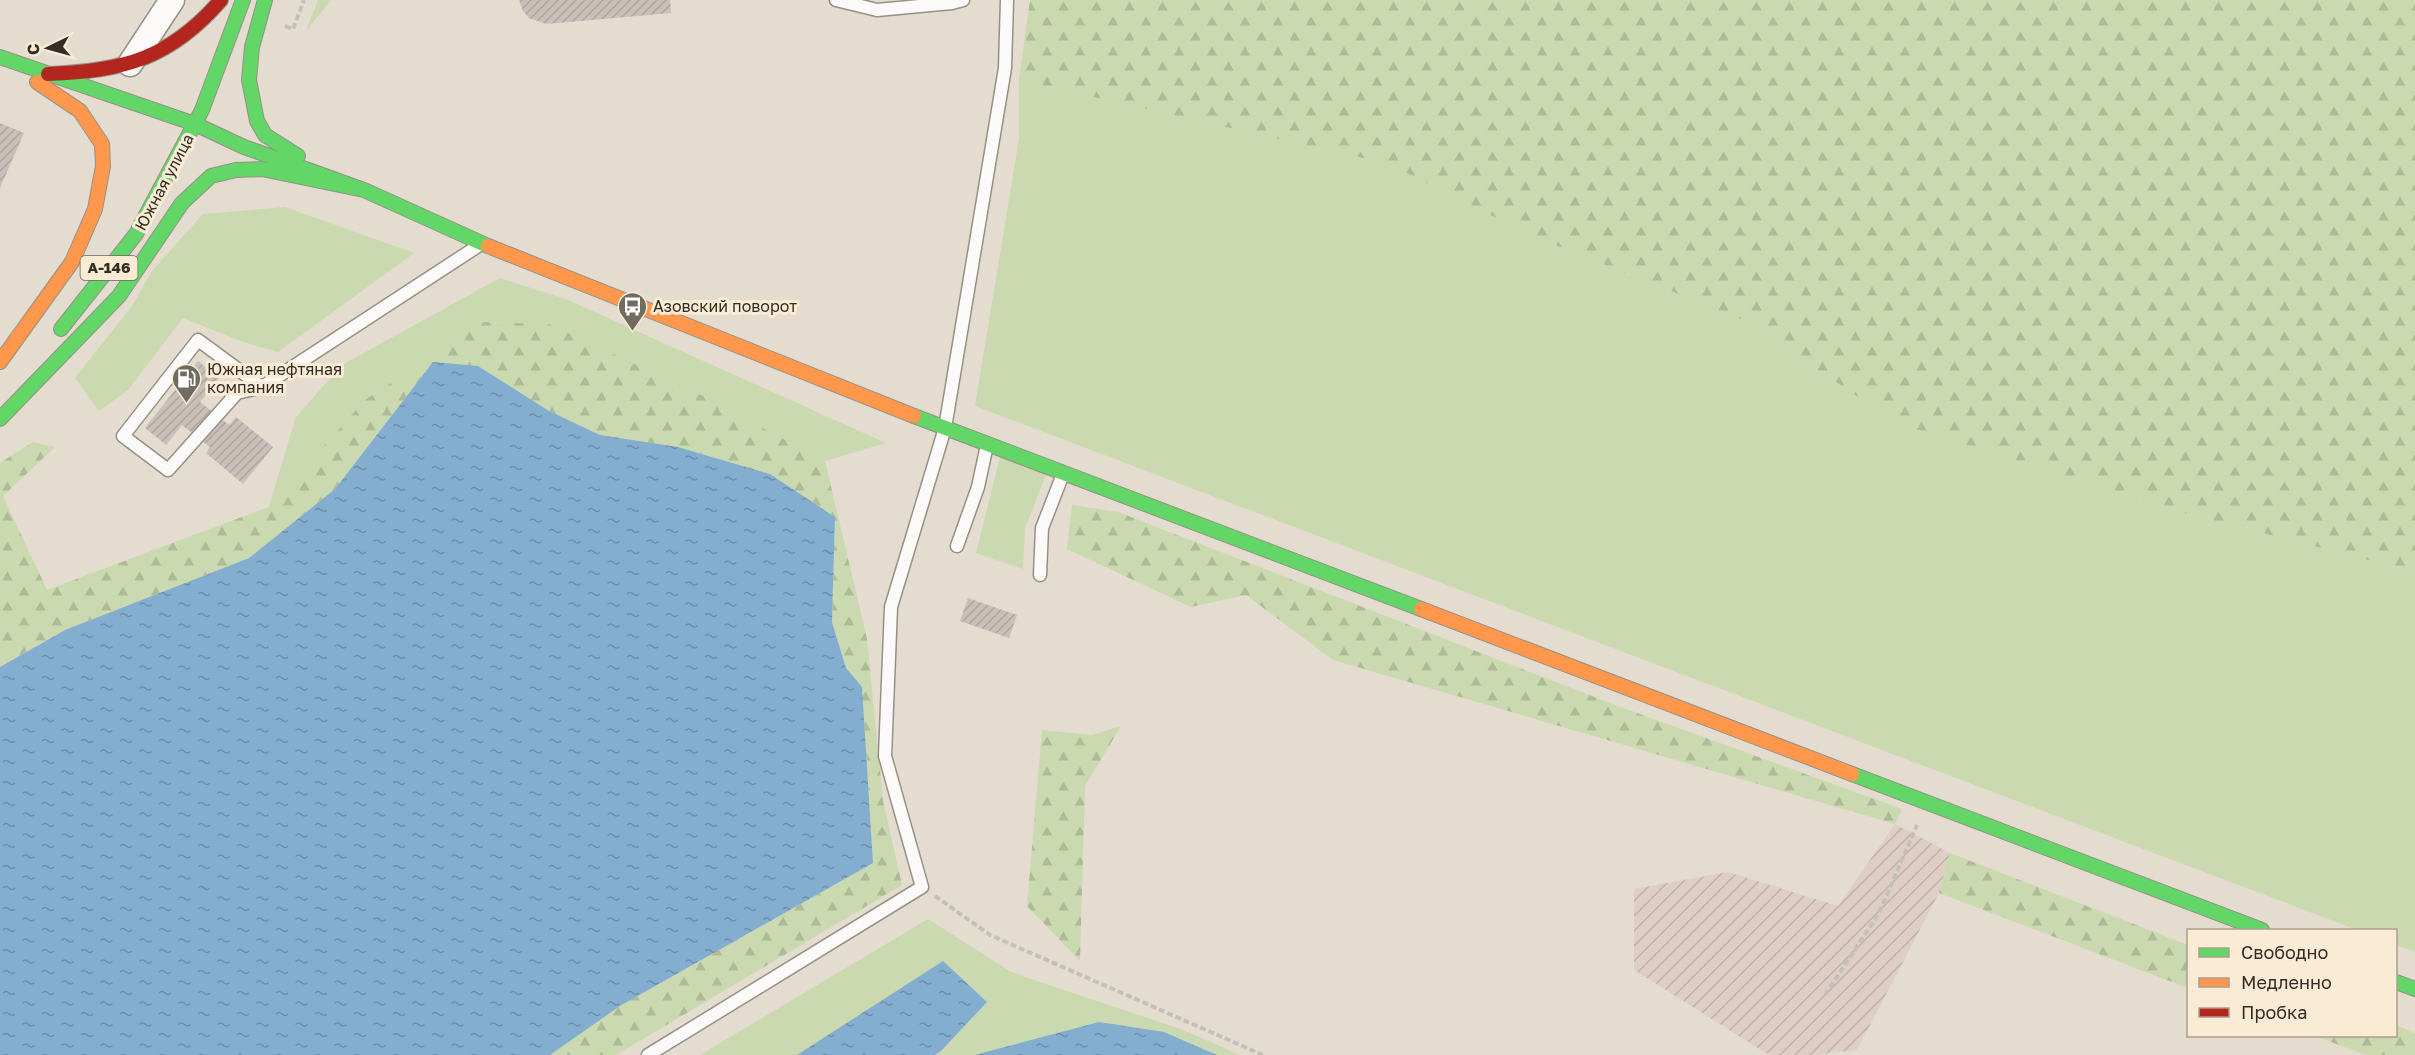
<svg xmlns="http://www.w3.org/2000/svg" width="2415" height="1055" font-family="'Golos Text',sans-serif">
	<style>
		.industrial { fill: url(#industrial-furrows) }
		.green { fill: #cad9af }
		.forest { fill: url(#forest-firs) }
		.water { fill: url(#water-ripples) }
		.building { fill: url(#building-hatch) }
		.lines { fill: none; stroke-linecap: round; stroke-linejoin: round }
		.lane-casing { stroke: #969187; stroke-width: 15 }
		.street-casing { stroke: #969187; stroke-width: 27 }
		.fast-casing { stroke: #969187; stroke-width: 16 }
		.slow-casing { stroke: #969187; stroke-width: 16 }
		.jam-casing { stroke: #969187; stroke-width: 16 }
		.path { stroke: #c3c0bc; stroke-width: 4; stroke-dasharray: 6 3; stroke-linecap: butt }
		.lane { stroke: #fbfaf8; stroke-width: 12 }
		.street { stroke: #fbfaf8; stroke-width: 24 }
		.fast { stroke: #63d668; stroke-width: 14 }
		.slow { stroke: #ff974d; stroke-width: 14 }
		.jam { stroke: #b3261e; stroke-width: 14 }
		.labels { text-anchor: middle; stroke-width: 6; stroke-linejoin: round; paint-order: stroke }
		.shield { fill: #f9ebd4; stroke: #6e675a; stroke-width: 1.5 }
		.shield-label { font-size: 15px; font-weight: bold; fill: #332e25 }
		.street-label { font-size: 16px; fill: #332e25; stroke: #f9ebd4 }
		.poi-label { font-size: 16px; fill: #332e25; stroke: #f9ebd4; text-anchor: start }
	</style>
	<defs>
		<pattern id="industrial-furrows" width="10" height="10" patternUnits="userSpaceOnUse" patternTransform="scale(1.5)"><rect width="10" height="10" fill="#dfcec4"/><path d="M-1 1l2-2M0 10L10 0M9 11l2-2" fill="none" stroke="#c0b1a8"/></pattern>
		<pattern id="forest-firs" width="22" height="20" patternUnits="userSpaceOnUse" patternTransform="scale(1.5)"><rect width="22" height="20" fill="#cad9af"/><path d="M5 1l3.5 6h-7zM16 11l3.5 6h-7z" fill="#aebb96"/></pattern>
		<pattern id="water-ripples" width="26" height="14" patternUnits="userSpaceOnUse" patternTransform="scale(1.5)"><rect width="26" height="14" fill="#84aed0"/><path d="M2 4q2-2 4 0t4 0M15 11q2-2 4 0t4 0" fill="none" stroke="#6d8ea9"/></pattern>
		<pattern id="building-hatch" width="6" height="6" patternUnits="userSpaceOnUse" patternTransform="scale(1.5)"><rect width="6" height="6" fill="#c9c0b9"/><path d="M-1 1l2-2M0 6l6-6M5 7l2-2" fill="none" stroke="#ada59f"/></pattern>
	</defs>
	<rect width="100%" height="100%" fill="#e3dccf"/>
	<path class="industrial" d="M 1895,824 L 1950,853 L 1939,893 L 1857,1050 L 1813,1055 L 1769,1055 L 1634,970 L 1634,889 L 1728,872 L 1838,906 Z"/>
	<path class="green" d="M 1019,80 L 1389,164 L 1530,235 L 1741,319 L 1899,424 L 2192,515 L 2415,572 L 2415,952 L 2396,945 L 2396,930 L 2357,930 L 975,406 L 1019,139 Z
		M 285,207 L 414,253 L 278,352 L 243,342 L 183,318 L 128,390 L 99,411 L 75,378 L 132,306 L 152,271 L 203,214 Z
		M 500,278 L 568,300 L 886,443 L 825,461 L 549,324 L 484,322 L 269,507 L 296,417 L 342,365 Z
		M 1002,449 L 1049,467 L 1025,528 L 1023,569 L 976,553 Z
		M 928,919 L 1011,972 L 1183,1030 L 1240,1055 L 1217,1055 L 1164,1032 L 975,1055 L 935,1055 L 941,1051 L 815,1045 L 797,1055 L 700,1055 Z"/>
	<path class="forest" d="M 318,0 L 331,0 L 306,31 Z
		M 1030,0 L 2415,0 L 2415,572 L 2192,515 L 1899,424 L 1741,319 L 1530,235 L 1389,164 L 1019,80 Z
		M 484,322 L 549,324 L 703,396 L 825,461 L 867,639 L 883,801 L 902,885 L 616,1055 L 550,1055 L 620,1006 L 873,863 L 862,688 L 846,668 L 832,622 L 835,517 L 770,474 L 678,447 L 600,435 L 549,411 L 433,362 L 335,489 L 249,558 L 65,630 L 0,667 L 0,463 L 33,442 L 55,447 L 3,496 L 47,590 L 269,507 L 365,400 Z
		M 1072,505 L 1118,512 L 1615,705 L 1902,809 L 1895,824 L 1333,660 L 1246,595 L 1191,607 L 1067,549 Z
		M 1121,726 L 1085,786 L 1080,961 L 1027,906 L 1042,730 L 1092,735 Z
		M 1950,853 L 2188,945 L 2188,988 L 1939,893 Z
		M 2396,1025 L 2415,1033 L 2415,1055 L 2366,1055 L 2315,1036 L 2396,1036 Z"/>
	<path class="water" d="M 433,362 L 478,366 L 549,411 L 600,435 L 678,447 L 770,474 L 835,517 L 832,622 L 846,668 L 862,687 L 873,863 L 620,1006 L 550,1055 L 0,1055 L 0,667 L 65,630 L 249,558 L 335,489 Z
		M 943,961 L 987,1002 L 941,1051 L 935,1055 L 797,1055 Z
		M 1099,1022 L 1164,1032 L 1217,1055 L 975,1055 Z"/>
	<path class="building" d="M 519,0 L 670,0 L 671,13 L 546,24 L 529,18 L 523,11 Z
		M 0,123 L 24,133 L 0,188 Z
		M 198,361 L 219,378 L 200,402 L 229,425 L 236,417 L 273,447 L 243,484 L 206,453 L 210,447 L 182,425 L 166,445 L 145,428 Z
		M 968,598 L 1017,615 L 1009,638 L 960,621 Z"/>
	<g class="lines">
		<defs>
			<path id="lane" d="M 836,0 L 877,10 L 952,3 L 963,0
				M 262,387 L 198,340 L 123,436 L 168,470 L 237,393 L 262,387 L 478,246
				M 957,546 L 978,487 L 987,445
				M 1040,575 L 1042,528 L 1063,474
				M 648,1055 L 922,887 L 885,756 L 891,607 L 945,428 L 1005,68 L 1007,0"/>
			<path id="street" d="M 130,64 L 172,0"/>
			<path id="fast" d="M 265,0 L 252,47 L 249,80 L 257,121 L 265,135 L 298,156
				M 0,57 L 195,124 L 244,147 L 364,190 L 488,246
				M 61,329 L 136,234 L 202,110 L 243,0
				M 914,416 L 1421,609
				M 0,419 L 119,296 L 182,203 L 211,176 L 236,170 L 262,169 L 364,190
				M 1852,774 L 2262,930
				M 2396,982 L 2415,989"/>
			<path id="slow" d="M 488,246 L 914,416
				M 0,362 L 72,262 L 95,209 L 103,166 L 102,144 L 80,111 L 37,82
				M 1421,609 L 1852,774"/>
			<path id="jam" d="M 48,74 C 123,71 170,59 221,0"/>
		</defs>
		<use href="#lane" class="lane-casing"/>
		<use href="#street" class="street-casing"/>
		<use href="#fast" class="fast-casing"/>
		<use href="#slow" class="slow-casing"/>
		<use href="#jam" class="jam-casing"/>
		<path class="path" d="M 285,26 L 293,29 L 304,0
			M 935,896 L 990,935 L 1263,1055
			M 1825,995 L 1879,913 L 1917,825"/>
		<use href="#lane" class="lane"/>
		<use href="#street" class="street"/>
		<use href="#fast" class="fast"/>
		<use href="#slow" class="slow"/>
		<use href="#jam" class="jam"/>
	</g>
	<defs>
		<symbol id="bus-pin" viewBox="-11 -11 22 30"><path d="M0 17L-7.5 6A9.5 9.5 0 1 1 7.5 6Z" fill="#716b60" stroke="#f9ebd4"/><path d="M-5-6H5V4H4V6H2V4H-2V6H-4V4H-5ZM-3.5-4V0h7V-4ZM-3.5 1.2v1.5H-2V1.2ZM2 1.2v1.5H3.5V1.2Z" fill="#fff"/></symbol>
		<symbol id="fuel-pin" viewBox="-11 -11 22 30"><path d="M0 17L-7.5 6A9.5 9.5 0 1 1 7.5 6Z" fill="#716b60" stroke="#f9ebd4"/><path d="M-5.5-6h7V0h2V4h1.3V-2.5L3-4.5l.8-.8L6-3V5H2.5V1h-1V6h-7ZM-4.2-4.7v3.2H.2V-4.7Z" fill="#fff"/></symbol>
	</defs>
	<g fill-rule="evenodd">
		<use href="#bus-pin" x="616" y="290" width="33" height="45"/>
		<use href="#fuel-pin" x="170" y="362" width="33" height="45"/>
	</g>
	<g class="labels">
		<rect class="shield" x="80.5" y="256" width="57" height="24" rx="4.5"/>
		<g class="shield-label">
			<text x="109" y="273">А-146</text>
		</g>
		<g class="street-label">
			<text transform="translate(164 182) rotate(-62)" y="6">Южная улица</text>
		</g>
		<g class="poi-label">
			<text x="653" y="312">Азовский поворот</text>
			<text x="207" y="375">Южная нефтяная<tspan x="207" dy="18">компания</tspan></text>
		</g>
	</g>
	<rect x="2187" y="929" width="210" height="108" fill="#f9ebd4" stroke="#aa9f8e" stroke-width="1.5"/>
	<rect x="2199" y="948" width="30" height="9" fill="#63d668" stroke="#aa9f8e" stroke-width="1.5"/>
	<text x="2241" y="959" font-size="18" fill="#332e25">Свободно</text>
	<rect x="2199" y="978" width="30" height="9" fill="#ff974d" stroke="#aa9f8e" stroke-width="1.5"/>
	<text x="2241" y="989" font-size="18" fill="#332e25">Медленно</text>
	<rect x="2199" y="1008" width="30" height="9" fill="#b3261e" stroke="#aa9f8e" stroke-width="1.5"/>
	<text x="2241" y="1019" font-size="18" fill="#332e25">Пробка</text>
	<g transform="translate(48 48) rotate(265)" stroke="#f9ebd4" stroke-width="4.5" paint-order="stroke">
	<path d="M0-4.5L10 22L0 15L-10 22Z" fill="#332e25"/>
	<text y="-9" font-size="16" font-weight="bold" text-anchor="middle" fill="#332e25">С</text>
	</g>
</svg>
